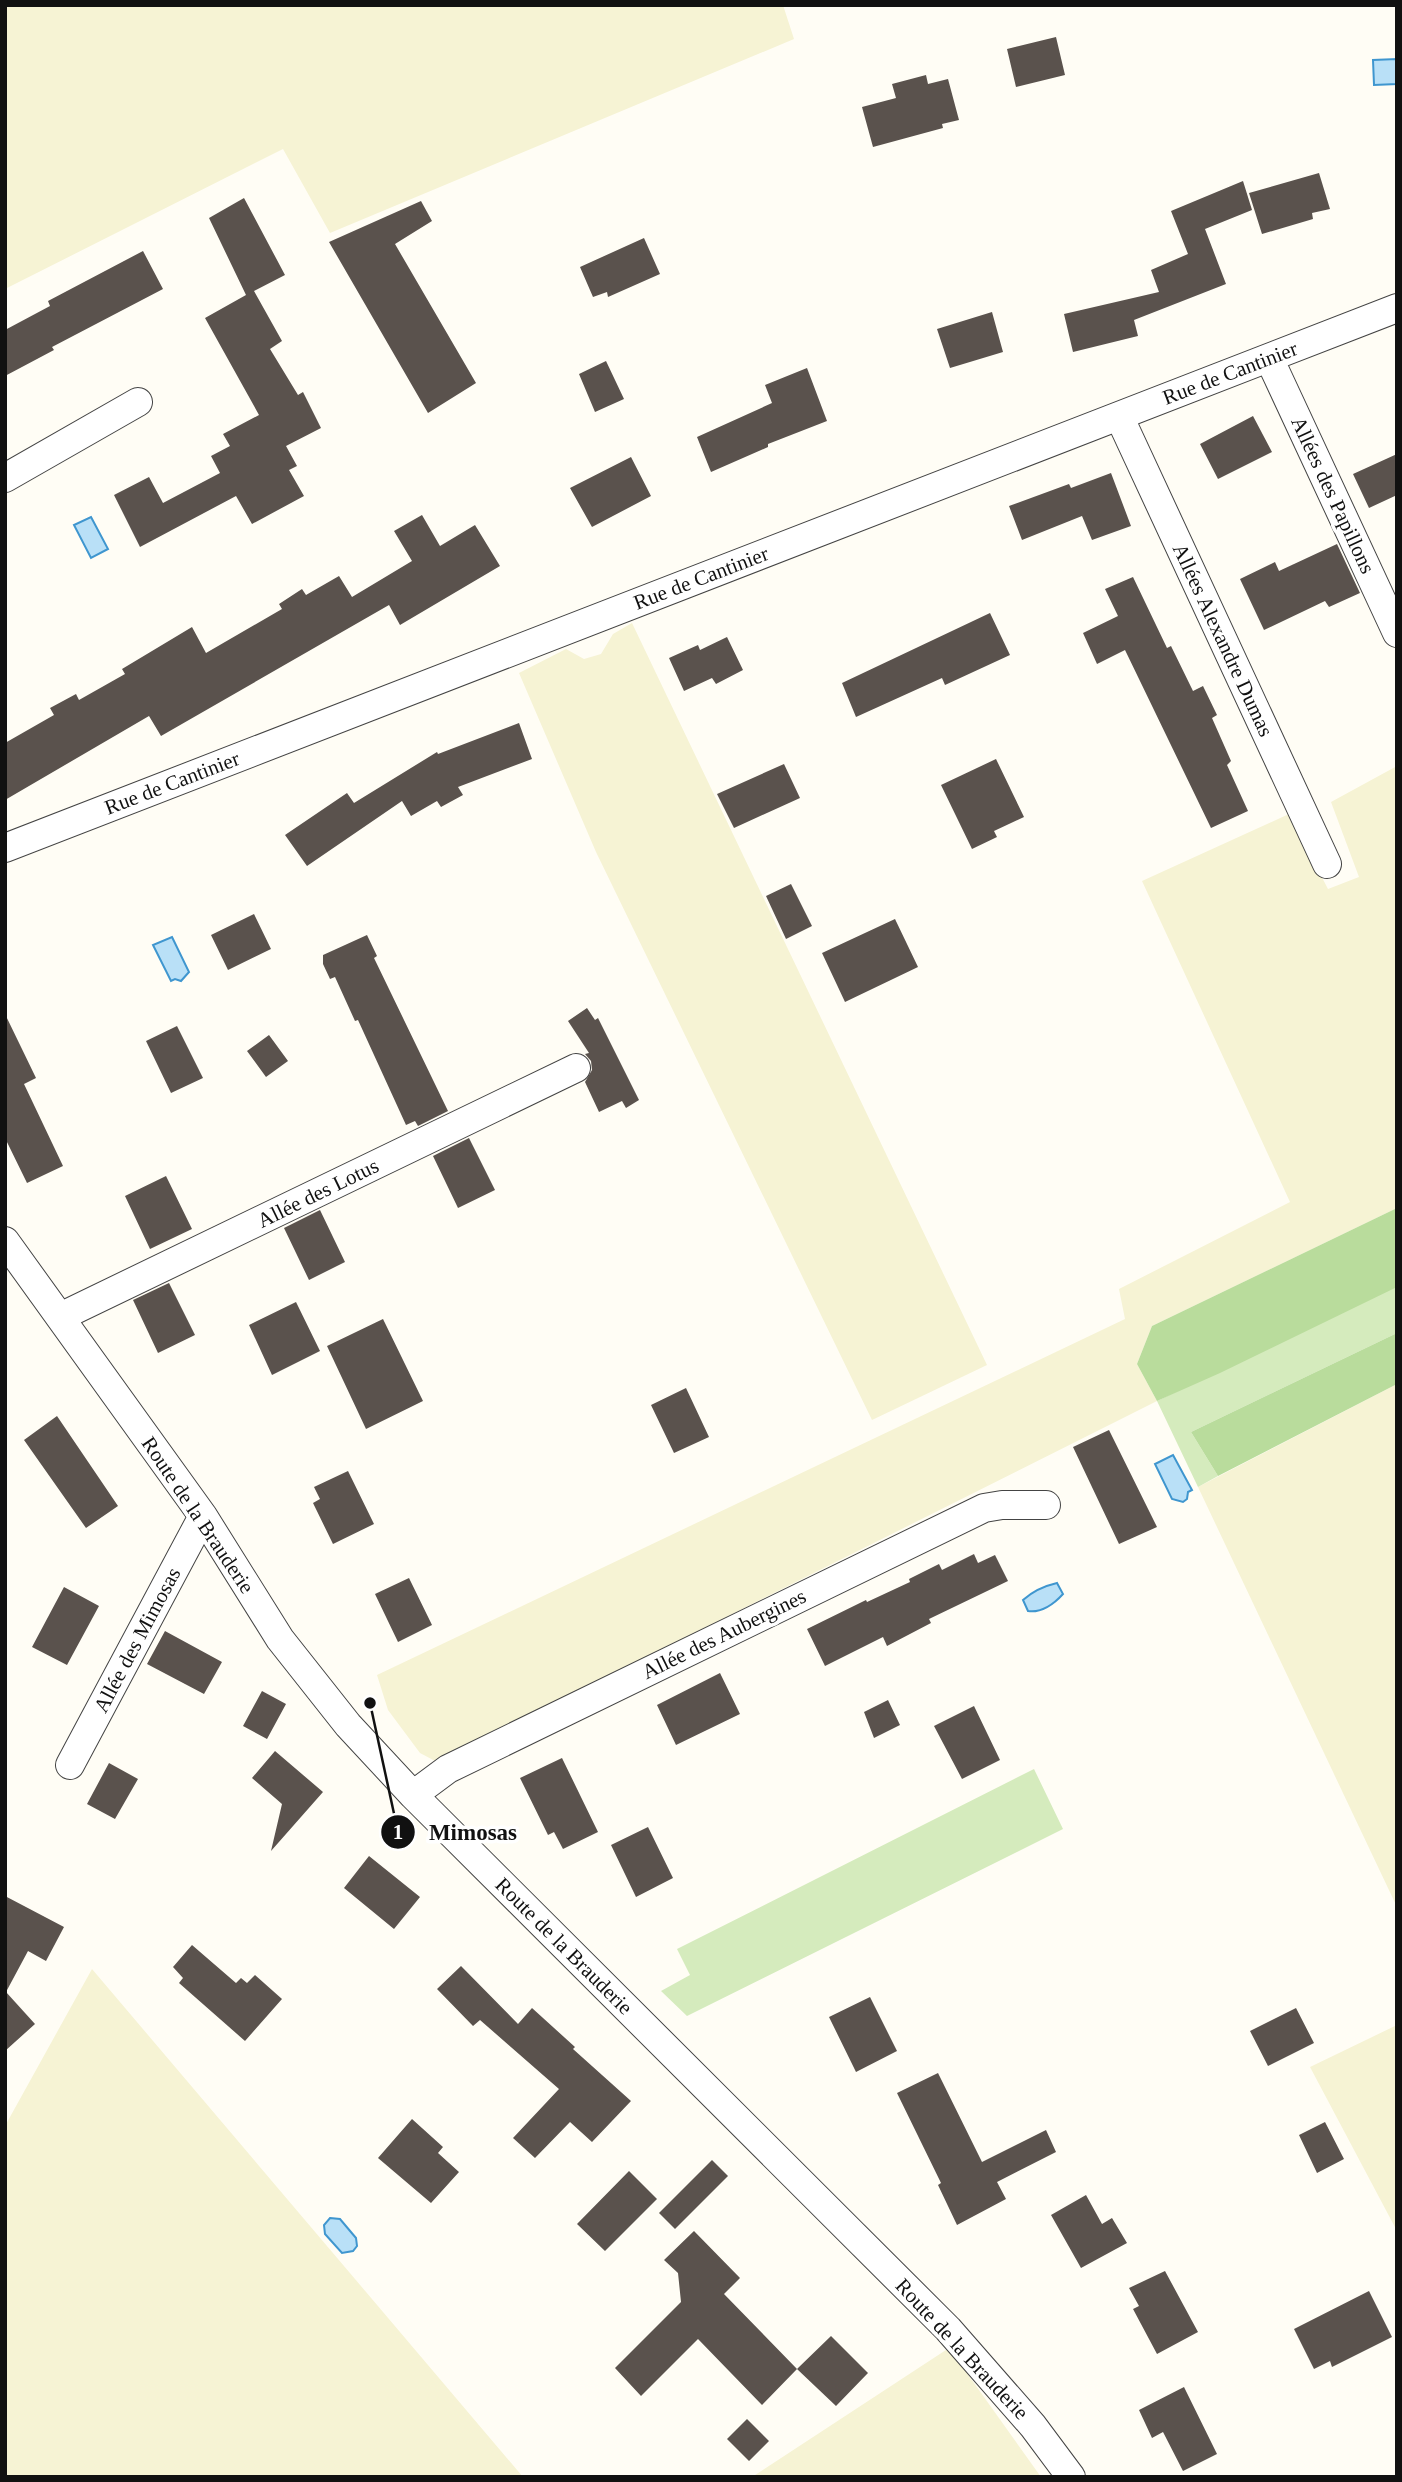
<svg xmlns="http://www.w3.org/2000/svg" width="1402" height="2482" font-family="Georgia,serif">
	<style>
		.farmland { fill: #f6f3d4 }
		.green { fill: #d5ebbd }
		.forest { fill: #b9dc9c }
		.water { fill: #b9e0f7; stroke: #3f96cf; stroke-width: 2 }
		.building { fill: #5a524d }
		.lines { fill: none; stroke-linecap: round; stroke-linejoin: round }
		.street-casing { stroke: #444; stroke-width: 30 }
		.street { stroke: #fff; stroke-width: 28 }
		.labels { text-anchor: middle; stroke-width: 7; stroke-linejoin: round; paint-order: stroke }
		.street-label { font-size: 21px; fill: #111; stroke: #fff }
		.leader { fill: none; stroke: #111; stroke-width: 2.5 }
		.callout-dot { fill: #111; stroke: #fff; stroke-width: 2.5 }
		.mark-label { font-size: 21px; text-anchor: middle; font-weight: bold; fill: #fff }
		.callout-label { font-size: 23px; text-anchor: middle; font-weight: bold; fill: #111; stroke: #fff; stroke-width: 7; stroke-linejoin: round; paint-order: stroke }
	</style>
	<rect width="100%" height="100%" fill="#fffdf5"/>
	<path class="farmland" d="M 5,5 L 783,5 L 794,39 L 330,233 L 283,149 L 5,289 Z
		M 632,623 L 987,1365 L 872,1420 L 596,852 L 519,673 L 566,649 L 584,659 L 601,654 L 613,634 Z
		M 1397,766 L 1397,1208 L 1152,1326 L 1137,1364 L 1157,1401 L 437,1762 L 420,1753 L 388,1710 L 377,1675 L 1125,1319 L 1119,1289 L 1290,1202 L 1142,881 L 1289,814 L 1328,889 L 1359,877 L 1331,802 Z
		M 1397,1384 L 1397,1907 L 1198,1487 Z
		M 92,1969 L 523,2477 L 5,2477 L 5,2126 Z
		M 1397,2025 L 1397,2231 L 1310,2067 Z
		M 949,2348 L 1041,2477 L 752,2477 Z"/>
	<path class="green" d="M 1397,1285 L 1397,1333 L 1191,1432 L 1218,1476 L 1198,1487 L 1157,1401 Z
		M 1034,1769 L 1063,1829 L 687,2016 L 661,1991 L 690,1975 L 677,1949 Z"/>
	<path class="forest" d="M 1397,1208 L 1397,1287 L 1220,1373 L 1157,1401 L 1137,1364 L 1152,1326 Z
		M 1397,1333 L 1397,1384 L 1218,1476 L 1191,1432 Z"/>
	<path class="water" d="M 1397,59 L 1397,84 L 1374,85 L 1373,60 Z
		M 91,517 L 108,549 L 91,558 L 74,525 Z
		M 172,937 L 189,972 L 181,981 L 175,979 L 171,981 L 153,945 Z
		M 1173,1455 L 1192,1490 L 1188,1492 L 1187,1499 L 1183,1502 L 1172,1499 L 1155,1464 Z
		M 1057,1583 L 1063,1594 C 1054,1604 1041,1613 1028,1611 L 1023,1600 C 1033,1591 1044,1586 1057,1583 Z
		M 330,2218 L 340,2219 L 356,2238 L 357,2246 L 353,2251 L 342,2253 L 325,2234 L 324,2225 Z"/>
	<path class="building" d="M 1056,37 L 1065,75 L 1016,87 L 1007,49 Z
		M 926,75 L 928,84 L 948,79 L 959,120 L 942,124 L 943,128 L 873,147 L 862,107 L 896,98 L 892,84 Z
		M 1319,173 L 1330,209 L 1312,213 L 1313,219 L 1262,234 L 1249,193 Z
		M 1243,181 L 1252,210 L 1205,229 L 1226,284 L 1134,320 L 1138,336 L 1073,352 L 1064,314 L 1159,292 L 1151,270 L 1188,254 L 1171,211 Z
		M 244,198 L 285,275 L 254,291 L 282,341 L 270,349 L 298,395 L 303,392 L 321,428 L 286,446 L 297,466 L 289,470 L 304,496 L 252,524 L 236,496 L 140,547 L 114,495 L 149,477 L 163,503 L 220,473 L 211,456 L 230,446 L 223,434 L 259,415 L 205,318 L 246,295 L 209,218 Z
		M 421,201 L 432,221 L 395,244 L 476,383 L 428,413 L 329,242 Z
		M 644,238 L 660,274 L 608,297 L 607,292 L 593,297 L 580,267 Z
		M 143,251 L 163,289 L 52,347 L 54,350 L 5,376 L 5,330 L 50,306 L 48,301 Z
		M 992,312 L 1003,352 L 950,368 L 937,329 Z
		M 606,361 L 624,399 L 595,412 L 579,374 Z
		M 807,368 L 827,421 L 768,444 L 768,447 L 711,472 L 697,437 L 772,403 L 765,385 Z
		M 1253,416 L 1272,452 L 1218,479 L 1200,444 Z
		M 1397,454 L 1397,495 L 1369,508 L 1353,474 Z
		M 631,457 L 651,496 L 592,527 L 570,488 Z
		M 1111,473 L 1131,526 L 1092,540 L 1082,516 L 1022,540 L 1009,506 L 1069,484 L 1071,488 Z
		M 422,515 L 440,546 L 475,525 L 500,566 L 400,625 L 389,605 L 161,736 L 149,716 L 5,800 L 5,743 L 54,715 L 50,708 L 76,694 L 79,700 L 125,674 L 122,669 L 192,627 L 206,653 L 282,609 L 279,604 L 302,589 L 306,595 L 339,576 L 352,597 L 412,561 L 394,531 Z
		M 1337,544 L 1360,593 L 1329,607 L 1325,601 L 1264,630 L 1240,579 L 1275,562 L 1279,571 Z
		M 1133,577 L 1167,648 L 1171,646 L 1193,691 L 1203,686 L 1217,715 L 1212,718 L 1231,761 L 1227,765 L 1248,811 L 1211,828 L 1125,650 L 1097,664 L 1083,633 L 1118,616 L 1105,589 Z
		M 990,613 L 1010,655 L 945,685 L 942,678 L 856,717 L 842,683 Z
		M 727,637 L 743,670 L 716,684 L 712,678 L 684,691 L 669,658 L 698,645 L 700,650 Z
		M 519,723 L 532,759 L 458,787 L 463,795 L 441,807 L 437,801 L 411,816 L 402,801 L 307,866 L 285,835 L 347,793 L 354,803 L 437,752 L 438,754 Z
		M 996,759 L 1024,817 L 994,831 L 997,837 L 972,849 L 941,785 Z
		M 784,764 L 800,798 L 734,828 L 717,794 Z
		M 791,884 L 812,926 L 786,939 L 766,896 Z
		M 254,914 L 271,949 L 228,970 L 211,935 Z
		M 895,919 L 918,967 L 845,1002 L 822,953 Z
		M 367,935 L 377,956 L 374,958 L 448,1111 L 418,1126 L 415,1121 L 406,1125 L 358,1020 L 355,1021 L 335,977 L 330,979 L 323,964 L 323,955 Z
		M 587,1008 L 595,1020 L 598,1018 L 639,1100 L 626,1108 L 622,1101 L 599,1112 L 585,1082 L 592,1070 L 591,1061 L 585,1054 L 589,1053 L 568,1021 Z
		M 5,1014 L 36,1078 L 24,1084 L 63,1166 L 27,1183 L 5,1138 Z
		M 177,1026 L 203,1078 L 171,1093 L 146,1041 Z
		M 269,1035 L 288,1061 L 266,1077 L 247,1051 Z
		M 469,1138 L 495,1190 L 458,1208 L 433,1156 Z
		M 166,1176 L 192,1229 L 150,1249 L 125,1196 Z
		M 320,1210 L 345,1262 L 309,1280 L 284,1228 Z
		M 169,1283 L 195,1335 L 158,1353 L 133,1300 Z
		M 296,1302 L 320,1351 L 272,1375 L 249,1325 Z
		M 383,1319 L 423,1401 L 366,1429 L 327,1346 Z
		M 686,1388 L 709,1437 L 674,1453 L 651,1405 Z
		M 57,1416 L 118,1506 L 86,1528 L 24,1440 Z
		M 1109,1430 L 1157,1527 L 1119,1544 L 1073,1447 Z
		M 348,1471 L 374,1524 L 333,1544 L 313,1503 L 320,1499 L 314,1487 Z
		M 974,1554 L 978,1563 L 995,1555 L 1008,1581 L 929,1619 L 931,1623 L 887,1646 L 883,1637 L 825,1666 L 807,1629 L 866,1600 L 867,1602 L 910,1582 L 909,1579 L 939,1564 L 942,1570 Z
		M 409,1578 L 432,1625 L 398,1642 L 375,1594 Z
		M 64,1587 L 99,1606 L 67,1665 L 32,1647 Z
		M 165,1631 L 222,1662 L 204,1694 L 147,1664 Z
		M 720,1673 L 740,1714 L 676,1745 L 657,1705 Z
		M 262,1691 L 286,1704 L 267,1739 L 243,1726 Z
		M 888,1700 L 900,1725 L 874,1738 L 864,1712 Z
		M 974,1706 L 1000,1760 L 962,1779 L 934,1726 Z
		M 275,1751 L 323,1792 L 271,1851 L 282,1804 L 252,1778 Z
		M 562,1758 L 598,1832 L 563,1849 L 554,1832 L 548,1835 L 520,1778 Z
		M 109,1763 L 138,1779 L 115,1819 L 87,1804 Z
		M 648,1827 L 673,1878 L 636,1897 L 611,1845 Z
		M 369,1856 L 420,1897 L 394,1929 L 344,1888 Z
		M 5,1896 L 64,1927 L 46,1961 L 28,1951 L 6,1992 L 35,2024 L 5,2051 Z
		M 192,1945 L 236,1983 L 241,1978 L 247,1983 L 255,1975 L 282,1999 L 245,2041 L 179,1983 L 183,1978 L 173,1967 Z
		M 461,1966 L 518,2024 L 532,2008 L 575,2047 L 573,2049 L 631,2101 L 592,2142 L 570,2122 L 535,2158 L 513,2138 L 559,2089 L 480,2020 L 473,2026 L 437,1989 Z
		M 870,1997 L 897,2051 L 856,2072 L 829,2017 Z
		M 1296,2008 L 1314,2043 L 1268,2066 L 1250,2031 Z
		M 938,2073 L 982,2162 L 1046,2130 L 1056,2152 L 997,2182 L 1006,2199 L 957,2225 L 938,2185 L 941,2183 L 897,2093 Z
		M 412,2119 L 443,2147 L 438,2153 L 459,2172 L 431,2203 L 378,2158 Z
		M 1325,2122 L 1344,2159 L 1317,2173 L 1299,2135 Z
		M 712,2160 L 728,2176 L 675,2229 L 659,2213 Z
		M 629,2171 L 657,2199 L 605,2251 L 577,2224 Z
		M 1086,2195 L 1102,2224 L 1112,2218 L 1127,2243 L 1081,2268 L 1051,2215 Z
		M 694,2231 L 740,2278 L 724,2294 L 797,2369 L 762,2405 L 698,2339 L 641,2396 L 615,2368 L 681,2302 L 678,2273 L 664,2260 Z
		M 1165,2271 L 1198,2332 L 1157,2354 L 1133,2309 L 1139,2306 L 1129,2288 Z
		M 1369,2291 L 1392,2337 L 1332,2367 L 1330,2361 L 1314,2369 L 1294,2329 Z
		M 831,2336 L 868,2373 L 836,2406 L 797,2369 Z
		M 1184,2387 L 1217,2454 L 1183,2471 L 1163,2432 L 1152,2438 L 1139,2410 Z
		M 747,2419 L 769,2441 L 749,2461 L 727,2439 Z"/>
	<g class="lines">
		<defs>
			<path id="street" d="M 1269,358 L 1397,633
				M 1119,416 L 1327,864
				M 5,478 L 138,402
				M 5,848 L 1397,308
				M 5,1241 L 203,1516 L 280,1639 L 348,1725 L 413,1795 L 948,2329 L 1033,2426 L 1071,2477
				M 60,1317 L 576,1068
				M 70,1765 L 203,1516
				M 413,1795 L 448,1769 L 984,1508 L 1002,1505 L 1046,1505"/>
		</defs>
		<use href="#street" class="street-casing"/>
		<use href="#street" class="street"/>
	</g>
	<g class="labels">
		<g class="street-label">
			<text transform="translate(1230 373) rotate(-21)" y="7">Rue de Cantinier</text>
			<text transform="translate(1333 495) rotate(65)" y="7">Allées des Papillons</text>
			<text transform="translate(701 578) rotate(-21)" y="7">Rue de Cantinier</text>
			<text transform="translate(1223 640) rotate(65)" y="7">Allées Alexandre Dumas</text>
			<text transform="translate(172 783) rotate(-21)" y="7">Rue de Cantinier</text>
			<text transform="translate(318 1193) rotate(-26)" y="7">Allée des Lotus</text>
			<text transform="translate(198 1515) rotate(56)" y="7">Route de la Brauderie</text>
			<text transform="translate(724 1634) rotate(-26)" y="7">Allée des Aubergines</text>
			<text transform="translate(137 1640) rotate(-62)" y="7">Allée des Mimosas</text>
			<text transform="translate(564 1946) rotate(45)" y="7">Route de la Brauderie</text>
			<text transform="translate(962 2349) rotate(47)" y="7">Route de la Brauderie</text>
		</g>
	</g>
	<path class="leader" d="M370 1703L398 1832"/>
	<g class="callout-dot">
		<circle cx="370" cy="1703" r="7"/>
		<circle cx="398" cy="1832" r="18"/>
	</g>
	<g class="mark-label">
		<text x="398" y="1839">1</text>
	</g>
	<g class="callout-label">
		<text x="473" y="1840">Mimosas</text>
	</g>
	<rect width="1402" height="2482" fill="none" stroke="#111111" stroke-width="14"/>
</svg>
